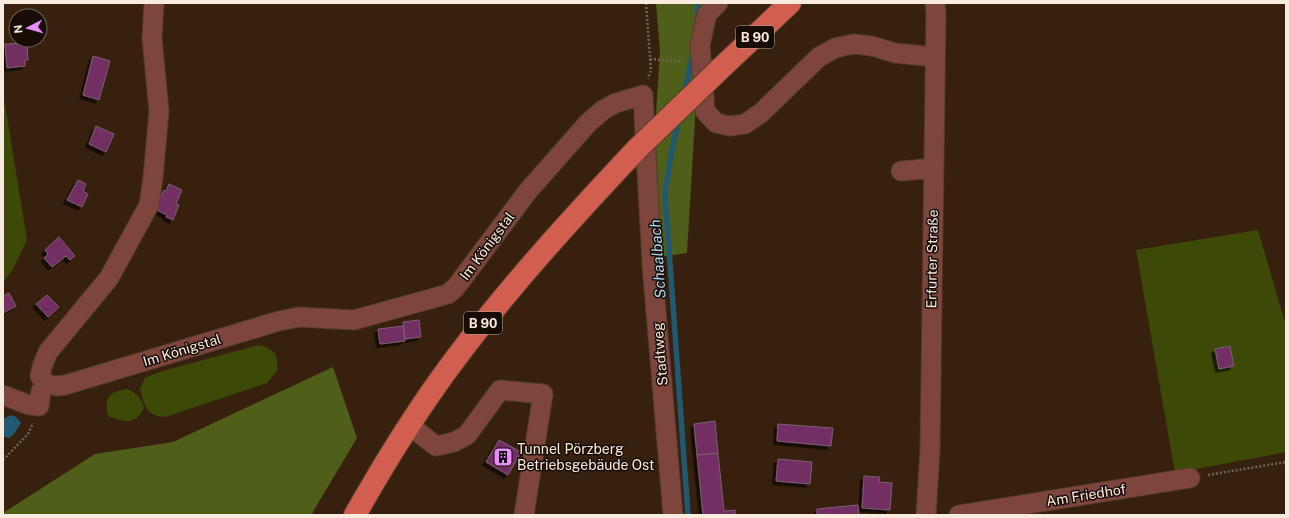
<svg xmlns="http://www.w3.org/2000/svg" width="1289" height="518" font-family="'Public Sans',sans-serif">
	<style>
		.green { fill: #3d4a07 }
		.forest { fill: #4f5e19 }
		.water { fill: #225972 }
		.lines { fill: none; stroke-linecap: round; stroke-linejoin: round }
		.stream { stroke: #225972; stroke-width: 5.5 }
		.building { fill: #732e63; stroke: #7a5f72; filter: url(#shadow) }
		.minor-casing { stroke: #523d2b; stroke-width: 21 }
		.major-casing { stroke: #523d2b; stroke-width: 24 }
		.path { stroke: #756251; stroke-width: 2.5; stroke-dasharray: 2 2; stroke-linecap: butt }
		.minor { stroke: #7e453d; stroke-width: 19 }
		.major { stroke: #d25e4f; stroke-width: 22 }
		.major-bridge-casing { stroke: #523d2b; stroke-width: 24; stroke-linecap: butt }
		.major-bridge { stroke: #d25e4f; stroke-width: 22 }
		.labels { text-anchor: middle; stroke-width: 3; stroke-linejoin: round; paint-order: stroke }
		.shield { fill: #170d06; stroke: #b6a89e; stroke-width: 1 }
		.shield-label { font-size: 13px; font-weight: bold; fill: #faebdf }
		.street-label { font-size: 14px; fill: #faebdf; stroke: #170d06 }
		.poi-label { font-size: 14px; fill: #faebdf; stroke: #170d06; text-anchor: start }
		.water-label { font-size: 15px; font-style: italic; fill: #acdbf3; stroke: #170d06 }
	</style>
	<defs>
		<filter id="shadow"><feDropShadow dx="-3.5" dy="3.5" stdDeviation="0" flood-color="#0009"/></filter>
	</defs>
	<rect width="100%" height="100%" fill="#37210e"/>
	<path class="green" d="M 3,92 L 27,240 L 13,269 L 3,282 Z
		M 1258,230 L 1286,326 L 1286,452 L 1175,473 L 1136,250 Z
		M 259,345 C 276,350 278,354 277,371 L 267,383 L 165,417 L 157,416 L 148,411 L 143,400 L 140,389 L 145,378 L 159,372 Z
		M 127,389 C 137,393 141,398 144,408 C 135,426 124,422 108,416 C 104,398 108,392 127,389 Z"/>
	<path class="forest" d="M 656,3 L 702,3 L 687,253 L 647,259 L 660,50 Z
		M 333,367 L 357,438 L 311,515 L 3,515 L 3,513 L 95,454 L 173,442 Z"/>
	<path class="water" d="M 11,415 L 16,417 L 21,423 L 14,434 L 9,438 L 5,437 L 3,435 L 3,419 Z"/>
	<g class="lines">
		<path class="stream" d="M 697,3 L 698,19
			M 684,93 L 693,53
			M 679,119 L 672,149 L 665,193 L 688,515"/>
	</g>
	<path class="building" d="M 27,43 L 28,60 L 25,60 L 25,66 L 7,68 L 5,44 Z
		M 93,56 L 110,61 L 99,100 L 83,95 Z
		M 96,126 L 114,134 L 106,152 L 89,144 Z
		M 78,180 L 86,184 L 83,191 L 88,194 L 82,207 L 67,200 Z
		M 169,184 L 182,190 L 176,204 L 179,205 L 173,220 L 166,217 L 167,215 L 155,209 L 164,190 L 166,191 Z
		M 59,237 L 75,256 L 70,260 L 66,256 L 52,267 L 44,258 L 48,254 L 45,250 Z
		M 9,293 L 16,306 L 3,313 L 3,296 Z
		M 47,295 L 59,307 L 48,317 L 36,304 Z
		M 419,320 L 421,337 L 405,339 L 403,322 Z
		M 403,326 L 405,341 L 380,344 L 378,329 Z
		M 1230,346 L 1234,366 L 1219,369 L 1215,349 Z
		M 715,421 L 718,453 L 697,455 L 694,424 Z
		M 778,424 L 833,428 L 831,446 L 777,441 Z
		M 499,440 L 521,452 L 508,475 L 486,462 Z
		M 718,453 L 724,511 L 735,510 L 735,515 L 703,515 L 697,455 Z
		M 778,459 L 812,462 L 810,484 L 776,481 Z
		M 864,476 L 880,477 L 879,482 L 892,483 L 890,510 L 862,508 Z
		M 858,505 L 859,515 L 817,515 L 817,509 Z"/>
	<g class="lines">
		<defs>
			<path id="minor" d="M 154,3 L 152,38 L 159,111 L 153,178 L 149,205 L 109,278 L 48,352 L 42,367 L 40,376 L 46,384 L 57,386 L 65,385 L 279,321 L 299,317 L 354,320 L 448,294 L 456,287 L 528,191 L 588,123 L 603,110 L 616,103 L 643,95 L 652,264 L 673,515
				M 718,3 L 707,14 L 700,45 L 705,111 L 716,123 L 730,126 L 745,124 L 761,113 L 819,57 L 835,48 L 853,44 L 872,46 L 895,53 L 935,57
				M 901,171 L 934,168
				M 3,395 L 29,405 L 39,406 L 41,391 L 46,384
				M 409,425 L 436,446 L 454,442 L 467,435 L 500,390 L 543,394 L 524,515
				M 926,515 L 930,449 L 936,14 L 935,3
				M 959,515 L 1190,478"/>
			<path id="major" d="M 720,69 L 790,3
				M 355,515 C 385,462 417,410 453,362 C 509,287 572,218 636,150"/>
		</defs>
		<use href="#minor" class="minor-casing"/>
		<use href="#major" class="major-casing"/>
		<path class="path" d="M 646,3 L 651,70 L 648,79
			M 650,59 L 683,62
			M 3,460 L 28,434 L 33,423
			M 1208,475 L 1286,462"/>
		<use href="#minor" class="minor"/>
		<use href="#major" class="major"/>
		<defs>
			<path id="major-bridge" d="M 636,150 L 720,69"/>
		</defs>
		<use href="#major-bridge" class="major-bridge-casing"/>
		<use href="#major-bridge" class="major-bridge"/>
	</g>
	<defs>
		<symbol id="building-square" viewBox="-11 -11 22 22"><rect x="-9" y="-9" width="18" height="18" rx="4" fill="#e98dfe" stroke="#170d06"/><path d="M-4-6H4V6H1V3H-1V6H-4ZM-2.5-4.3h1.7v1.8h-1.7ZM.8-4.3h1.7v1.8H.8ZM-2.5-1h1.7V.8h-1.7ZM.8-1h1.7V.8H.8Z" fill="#111"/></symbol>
	</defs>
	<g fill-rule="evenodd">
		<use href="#building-square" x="492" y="446" width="22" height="22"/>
	</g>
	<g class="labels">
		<g class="shield">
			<rect x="736" y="26" width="38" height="22" rx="3"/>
			<rect x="464" y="312" width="38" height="22" rx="3"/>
		</g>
		<g class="shield-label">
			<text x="755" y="42">B 90</text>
			<text x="483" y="328">B 90</text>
		</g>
		<g class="street-label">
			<text transform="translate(487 246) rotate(-53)" y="5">Im Königstal</text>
			<text transform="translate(932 259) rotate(-89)" y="5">Erfurter Straße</text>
			<text transform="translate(182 350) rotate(-17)" y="5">Im Königstal</text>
			<text transform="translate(660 354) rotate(-95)" y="5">Stadtweg</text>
			<text transform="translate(1086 495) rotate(-9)" y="5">Am Friedhof</text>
		</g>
		<g class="poi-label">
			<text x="517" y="454">Tunnel Pörzberg<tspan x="517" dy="16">Betriebsgebäude Ost</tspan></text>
		</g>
		<g class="water-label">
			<text transform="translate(658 259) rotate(-94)" y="5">Schaalbach</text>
		</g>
	</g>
	<rect width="1289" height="518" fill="none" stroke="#faebdf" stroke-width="8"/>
	<g transform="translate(28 28) rotate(264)"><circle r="19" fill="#170d06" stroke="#72665d"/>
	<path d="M0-3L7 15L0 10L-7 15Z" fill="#e98dfe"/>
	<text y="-6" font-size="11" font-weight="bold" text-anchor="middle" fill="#faebdf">N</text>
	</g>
</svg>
